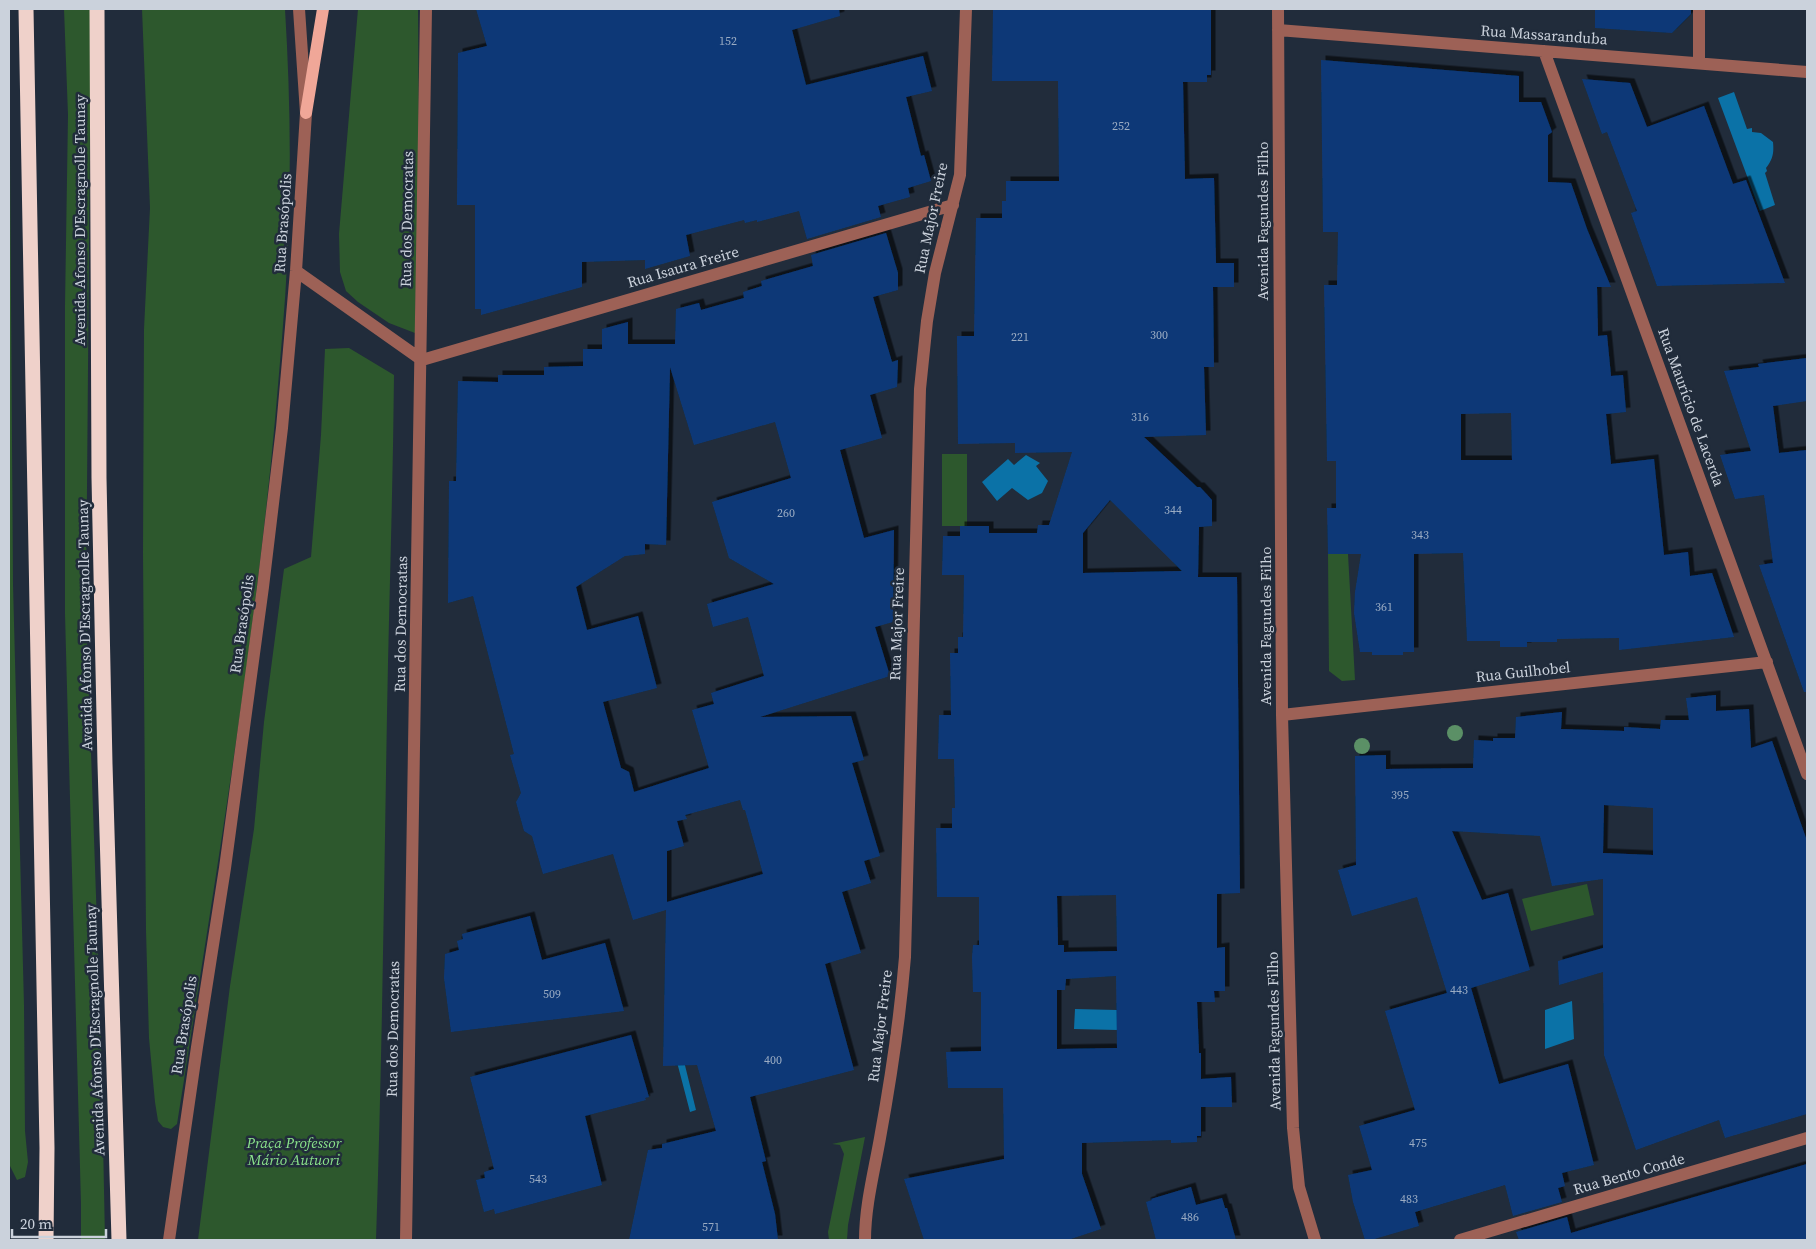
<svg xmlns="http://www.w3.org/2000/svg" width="1816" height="1249" font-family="'Source Serif 4',serif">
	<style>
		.green { fill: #2d582d }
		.water { fill: #0b72a7 }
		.building { fill: #0b3977; fill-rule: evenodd; filter: url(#shadow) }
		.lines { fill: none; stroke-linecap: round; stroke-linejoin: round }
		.minor { stroke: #9d6156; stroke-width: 12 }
		.major { stroke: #f0a798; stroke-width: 12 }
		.highway { stroke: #efd1ca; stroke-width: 15 }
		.tree { fill: #5b9066 }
		.labels { text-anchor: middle; stroke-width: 5; stroke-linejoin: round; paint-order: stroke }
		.number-label { font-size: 12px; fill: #9bacc3 }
		.street-label { font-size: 15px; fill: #cbd2dc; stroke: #212c3b }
		.park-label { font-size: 15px; font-style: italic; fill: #8ae28a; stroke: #212c3b }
	</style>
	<defs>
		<filter id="shadow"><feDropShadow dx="4.5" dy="-4.5" stdDeviation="0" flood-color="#0009"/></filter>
	</defs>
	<rect width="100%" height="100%" fill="#212c3b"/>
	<path class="green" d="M 9,9 L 13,584 L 24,1005 L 25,1131 L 28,1162 L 25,1177 L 17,1180 L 9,1164 Z
		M 64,9 L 91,9 L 86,609 L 101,1039 L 105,1240 L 81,1240 L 81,1204 L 65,614 L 65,306 L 68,115 Z
		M 142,9 L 285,9 C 289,75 291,142 289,209 C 288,279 281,350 275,420 C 255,641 218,860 184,1080 L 177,1124 L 171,1129 L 163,1127 L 158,1121 L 155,1102 L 149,1038 L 146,930 L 143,553 L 144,329 L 150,208 Z
		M 358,9 L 418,9 L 419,147 L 415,333 L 389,323 L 358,302 L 346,291 L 340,272 L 339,234 Z
		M 349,348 L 394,375 C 393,488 389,601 387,714 C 384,890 382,1065 376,1240 L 198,1240 L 230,986 L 254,829 L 264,722 L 284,569 L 311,557 L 321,435 L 325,349 Z
		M 942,454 L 967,454 L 967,526 L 942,526 Z
		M 1328,554 L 1348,554 L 1355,680 L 1342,681 L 1329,671 Z
		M 1587,884 L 1594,915 L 1531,931 L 1522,899 Z
		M 865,1137 L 848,1225 L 847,1240 L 829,1240 L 828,1232 L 844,1154 L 840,1145 L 832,1144 Z"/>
	<path class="water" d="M 1734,92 L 1747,129 L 1752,128 L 1752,132 L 1761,133 L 1773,142 C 1774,153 1773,159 1766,168 L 1767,171 L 1765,173 L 1775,205 L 1760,211 L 1718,98 Z
		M 1026,455 L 1040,463 L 1036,466 L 1048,481 L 1042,493 L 1028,500 L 1012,488 L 997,501 L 982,482 L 1008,459 L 1014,465 Z
		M 1572,1001 L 1574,1039 L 1545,1049 L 1545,1010 Z
		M 1075,1009 L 1117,1010 L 1117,1030 L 1074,1029 Z
		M 679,1041 L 696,1110 L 690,1112 L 672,1043 Z"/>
	<path class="building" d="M 476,9 L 839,9 L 840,16 L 792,30 L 806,85 L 923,56 L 932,91 L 906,97 L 921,156 L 924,155 L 931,181 L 908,188 L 910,197 L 878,206 L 881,217 L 807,239 L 799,211 L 757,222 L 757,220 L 745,223 L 744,220 L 686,235 L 690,256 L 645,269 L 645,260 L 582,262 L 582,287 L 481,315 L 481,309 L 475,309 L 475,205 L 457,205 L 458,53 L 487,46 Z
		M 993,9 L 1211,9 L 1211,75 L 1207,75 L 1207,82 L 1183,82 L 1185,179 L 1214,178 L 1216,263 L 1234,263 L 1234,287 L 1213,287 L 1214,367 L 1204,367 L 1206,435 L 1144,437 L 1197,487 L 1200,487 L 1212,500 L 1212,526 L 1199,527 L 1198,577 L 1237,577 L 1240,893 L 1217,894 L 1217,948 L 1225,947 L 1225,991 L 1214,991 L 1215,1002 L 1197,1002 L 1199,1053 L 1201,1053 L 1201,1079 L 1231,1077 L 1232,1107 L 1201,1107 L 1201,1136 L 1197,1136 L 1197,1142 L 1171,1143 L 1171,1140 L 1082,1143 L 1082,1174 L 1101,1229 L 1068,1240 L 924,1240 L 904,1179 L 1004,1159 L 1003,1088 L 948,1088 L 946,1052 L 981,1051 L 981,992 L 973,992 L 972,957 L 973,945 L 979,945 L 979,897 L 937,897 L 936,828 L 952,828 L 952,808 L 955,808 L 954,759 L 938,759 L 939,715 L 951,715 L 950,653 L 958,653 L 958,637 L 963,637 L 964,575 L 942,575 L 943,536 L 960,536 L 960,526 L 989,526 L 989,533 L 1037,533 L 1038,525 L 1049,525 L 1072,452 L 1015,453 L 1015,443 L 958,444 L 957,336 L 974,336 L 976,218 L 1002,218 L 1002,201 L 1006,201 L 1006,181 L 1059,181 L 1058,81 L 992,81 ZM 1110,500 L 1182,571 L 1083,573 L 1083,533 ZM 1116,895 L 1117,951 L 1064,952 L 1064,945 L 1058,945 L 1057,896 ZM 1116,976 L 1117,1048 L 1057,1049 L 1057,990 L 1065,990 L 1066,979 Z
		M 1595,9 L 1691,9 L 1691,14 L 1672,33 L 1595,28 Z
		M 1321,60 L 1519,76 L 1519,102 L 1541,102 L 1552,132 L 1548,135 L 1548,182 L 1571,183 L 1587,229 L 1611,287 L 1597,287 L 1598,336 L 1607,335 L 1611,376 L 1623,375 L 1626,412 L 1606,414 L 1611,464 L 1654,459 L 1664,555 L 1688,552 L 1690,576 L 1712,573 L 1734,637 L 1619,650 L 1619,638 L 1557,639 L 1557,642 L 1527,642 L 1527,647 L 1500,647 L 1500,641 L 1467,641 L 1463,553 L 1414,554 L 1414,652 L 1403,652 L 1403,655 L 1372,655 L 1372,652 L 1360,652 L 1354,613 L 1355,592 L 1361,554 L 1328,554 L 1327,508 L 1336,508 L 1336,461 L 1327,461 L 1324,285 L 1337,285 L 1338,232 L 1323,232 ZM 1511,413 L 1512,460 L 1461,460 L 1461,414 Z
		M 1582,79 L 1630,83 L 1647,127 L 1704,106 L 1733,184 L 1746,180 L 1785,283 L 1657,286 L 1631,213 L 1637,211 L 1607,132 L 1602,134 Z
		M 886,233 L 898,273 L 898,290 L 873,297 L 892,362 L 898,360 L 897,387 L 870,395 L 882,438 L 840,450 L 864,538 L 894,530 L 893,622 L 875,627 L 890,676 L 760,717 L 851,716 L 864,760 L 852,763 L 880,856 L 864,861 L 871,883 L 842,892 L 861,953 L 825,964 L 854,1070 L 750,1097 L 766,1161 L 762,1162 L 775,1214 L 778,1240 L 629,1240 L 648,1150 L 662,1148 L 662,1144 L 716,1131 L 697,1065 L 663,1066 L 666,910 L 633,920 L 613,854 L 543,874 L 532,836 L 524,831 L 516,802 L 521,793 L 510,755 L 514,754 L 473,596 L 448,603 L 449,481 L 456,481 L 458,381 L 498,382 L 498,375 L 544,375 L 544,367 L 583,366 L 583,349 L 602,349 L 602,329 L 628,322 L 628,344 L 675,344 L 676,309 L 699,303 L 701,310 L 744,298 L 743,292 L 762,286 L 761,281 L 813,266 L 811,255 ZM 670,367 L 694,445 L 775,422 L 791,478 L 712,502 L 729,558 L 774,584 L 707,604 L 713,627 L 748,617 L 764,676 L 711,693 L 714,704 L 692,710 L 709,768 L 634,792 L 629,772 L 621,768 L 603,702 L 657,688 L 638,616 L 587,630 L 576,587 L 625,556 L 645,554 L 645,544 L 666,545 ZM 740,800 L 743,810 L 745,810 L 763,874 L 667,902 L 667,851 L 684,846 L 677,821 L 687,819 L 685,815 Z
		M 1807,358 L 1807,401 L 1773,406 L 1779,453 L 1807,450 L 1807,692 L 1804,692 L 1759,565 L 1773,563 L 1764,495 L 1735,499 L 1720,455 L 1751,451 L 1724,371 L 1759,367 L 1758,364 Z
		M 1716,695 L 1716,711 L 1749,709 L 1751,748 L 1772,741 L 1807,841 L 1807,1114 L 1725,1138 L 1719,1120 L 1636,1150 L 1604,1055 L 1603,972 L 1559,985 L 1558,961 L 1603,948 L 1603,879 L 1552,886 L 1540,836 L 1452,831 L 1482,900 L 1508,893 L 1530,970 L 1471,988 L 1499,1084 L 1568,1064 L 1594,1165 L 1562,1173 L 1565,1186 L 1558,1188 L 1562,1202 L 1513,1216 L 1505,1185 L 1415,1212 L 1419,1226 L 1371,1240 L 1365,1240 L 1353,1202 L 1348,1175 L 1372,1170 L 1359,1126 L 1415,1110 L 1385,1011 L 1447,993 L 1417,897 L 1352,916 L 1338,870 L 1356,865 L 1355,756 L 1386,755 L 1386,769 L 1473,768 L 1474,740 L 1493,741 L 1493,738 L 1515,738 L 1516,717 L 1562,712 L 1561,729 L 1624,731 L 1624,727 L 1660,729 L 1661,720 L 1689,720 L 1686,698 ZM 1604,805 L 1653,808 L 1653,855 L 1603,853 Z
		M 530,916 L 542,960 L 605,943 L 624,1011 L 451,1032 L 444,978 L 445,954 L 459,950 L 457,941 L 463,939 L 462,934 Z
		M 631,1035 L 649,1097 L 645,1098 L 646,1100 L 585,1116 L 602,1185 L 495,1214 L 494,1209 L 484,1212 L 476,1180 L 485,1178 L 484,1172 L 494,1169 L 470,1077 Z
		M 1807,1164 L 1807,1240 L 1519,1240 L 1516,1232 L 1567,1217 L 1571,1233 Z
		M 1191,1187 L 1196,1205 L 1222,1198 L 1225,1208 L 1227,1208 L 1236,1240 L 1156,1240 L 1146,1202 L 1152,1200 L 1151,1199 Z"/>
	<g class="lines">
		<path class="minor" d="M 1278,9 L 1282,715 L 1293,1128 L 1299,1187 L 1315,1240
			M 1278,30 L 1807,72
			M 1544,51 L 1807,774
			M 1699,63 L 1699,9
			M 296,271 L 422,360 L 953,205
			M 1282,715 L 1767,662
			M 169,1240 L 197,1047 L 225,868 L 263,587 L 282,428 L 296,271 L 306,113 L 299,9
			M 406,1240 L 426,9
			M 865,1240 C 865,1206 874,1172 880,1138 C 891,1078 900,1018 905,957 L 920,389 L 927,321 L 935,273 L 960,175 L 966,9
			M 1460,1240 L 1807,1138"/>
		<path class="major" d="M 306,113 L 323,9"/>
		<path class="highway" d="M 26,9 L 47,1148 L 46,1240
			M 97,9 L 99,478 L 105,764 L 119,1240"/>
	</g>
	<g class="tree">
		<circle cx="1455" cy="733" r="8"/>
		<circle cx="1362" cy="746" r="8"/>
	</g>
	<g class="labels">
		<g class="number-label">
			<text x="728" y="45">152</text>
			<text x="1121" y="130">252</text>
			<text x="1159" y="339">300</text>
			<text x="1020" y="341">221</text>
			<text x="1140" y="421">316</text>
			<text x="1173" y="514">344</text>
			<text x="786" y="517">260</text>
			<text x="1420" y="539">343</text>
			<text x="1384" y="611">361</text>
			<text x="1400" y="799">395</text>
			<text x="1459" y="994">443</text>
			<text x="552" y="998">509</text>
			<text x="773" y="1064">400</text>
			<text x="1418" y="1147">475</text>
			<text x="538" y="1183">543</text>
			<text x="1409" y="1203">483</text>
			<text x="1190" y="1221">486</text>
			<text x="711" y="1231">571</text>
		</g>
		<g class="street-label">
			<text transform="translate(1544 35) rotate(4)" y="5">Rua Massaranduba</text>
			<text transform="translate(931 218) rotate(-78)" y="5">Rua Major Freire</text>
			<text transform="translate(407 219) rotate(-89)" y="5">Rua dos Democratas</text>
			<text transform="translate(80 220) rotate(-90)" y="5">Avenida Afonso D'Escragnolle Taunay</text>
			<text transform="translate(1263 221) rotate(-90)" y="5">Avenida Fagundes Filho</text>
			<text transform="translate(283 223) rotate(-86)" y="5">Rua Brasópolis</text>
			<text transform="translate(683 267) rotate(-16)" y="5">Rua Isaura Freire</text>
			<text transform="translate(1691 407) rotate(70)" y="5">Rua Maurício de Lacerda</text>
			<text transform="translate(242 624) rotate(-82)" y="5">Rua Brasópolis</text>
			<text transform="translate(401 624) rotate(-89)" y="5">Rua dos Democratas</text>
			<text transform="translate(897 624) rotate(-88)" y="5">Rua Major Freire</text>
			<text transform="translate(85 625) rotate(-91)" y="5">Avenida Afonso D'Escragnolle Taunay</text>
			<text transform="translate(1266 626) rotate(-90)" y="5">Avenida Fagundes Filho</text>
			<text transform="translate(1523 672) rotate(-6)" y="5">Rua Guilhobel</text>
			<text transform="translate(184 1025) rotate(-81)" y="5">Rua Brasópolis</text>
			<text transform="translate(880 1026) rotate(-83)" y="5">Rua Major Freire</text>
			<text transform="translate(393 1029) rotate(-89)" y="5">Rua dos Democratas</text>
			<text transform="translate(95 1030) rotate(-92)" y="5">Avenida Afonso D'Escragnolle Taunay</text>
			<text transform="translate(1274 1031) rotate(-91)" y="5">Avenida Fagundes Filho</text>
			<text transform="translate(1629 1174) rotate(-16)" y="5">Rua Bento Conde</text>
		</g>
		<g class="park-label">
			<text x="294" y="1148">Praça Professor<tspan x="294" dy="17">Mário Autuori</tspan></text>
		</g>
	</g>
	<rect width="1816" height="1249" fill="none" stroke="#cbd2dc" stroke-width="20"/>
	<path d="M12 1229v8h94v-8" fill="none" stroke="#cbd2dc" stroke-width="2.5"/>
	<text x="20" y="1229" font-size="15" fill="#cbd2dc" stroke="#212c3b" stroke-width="4" paint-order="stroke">20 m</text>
</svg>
